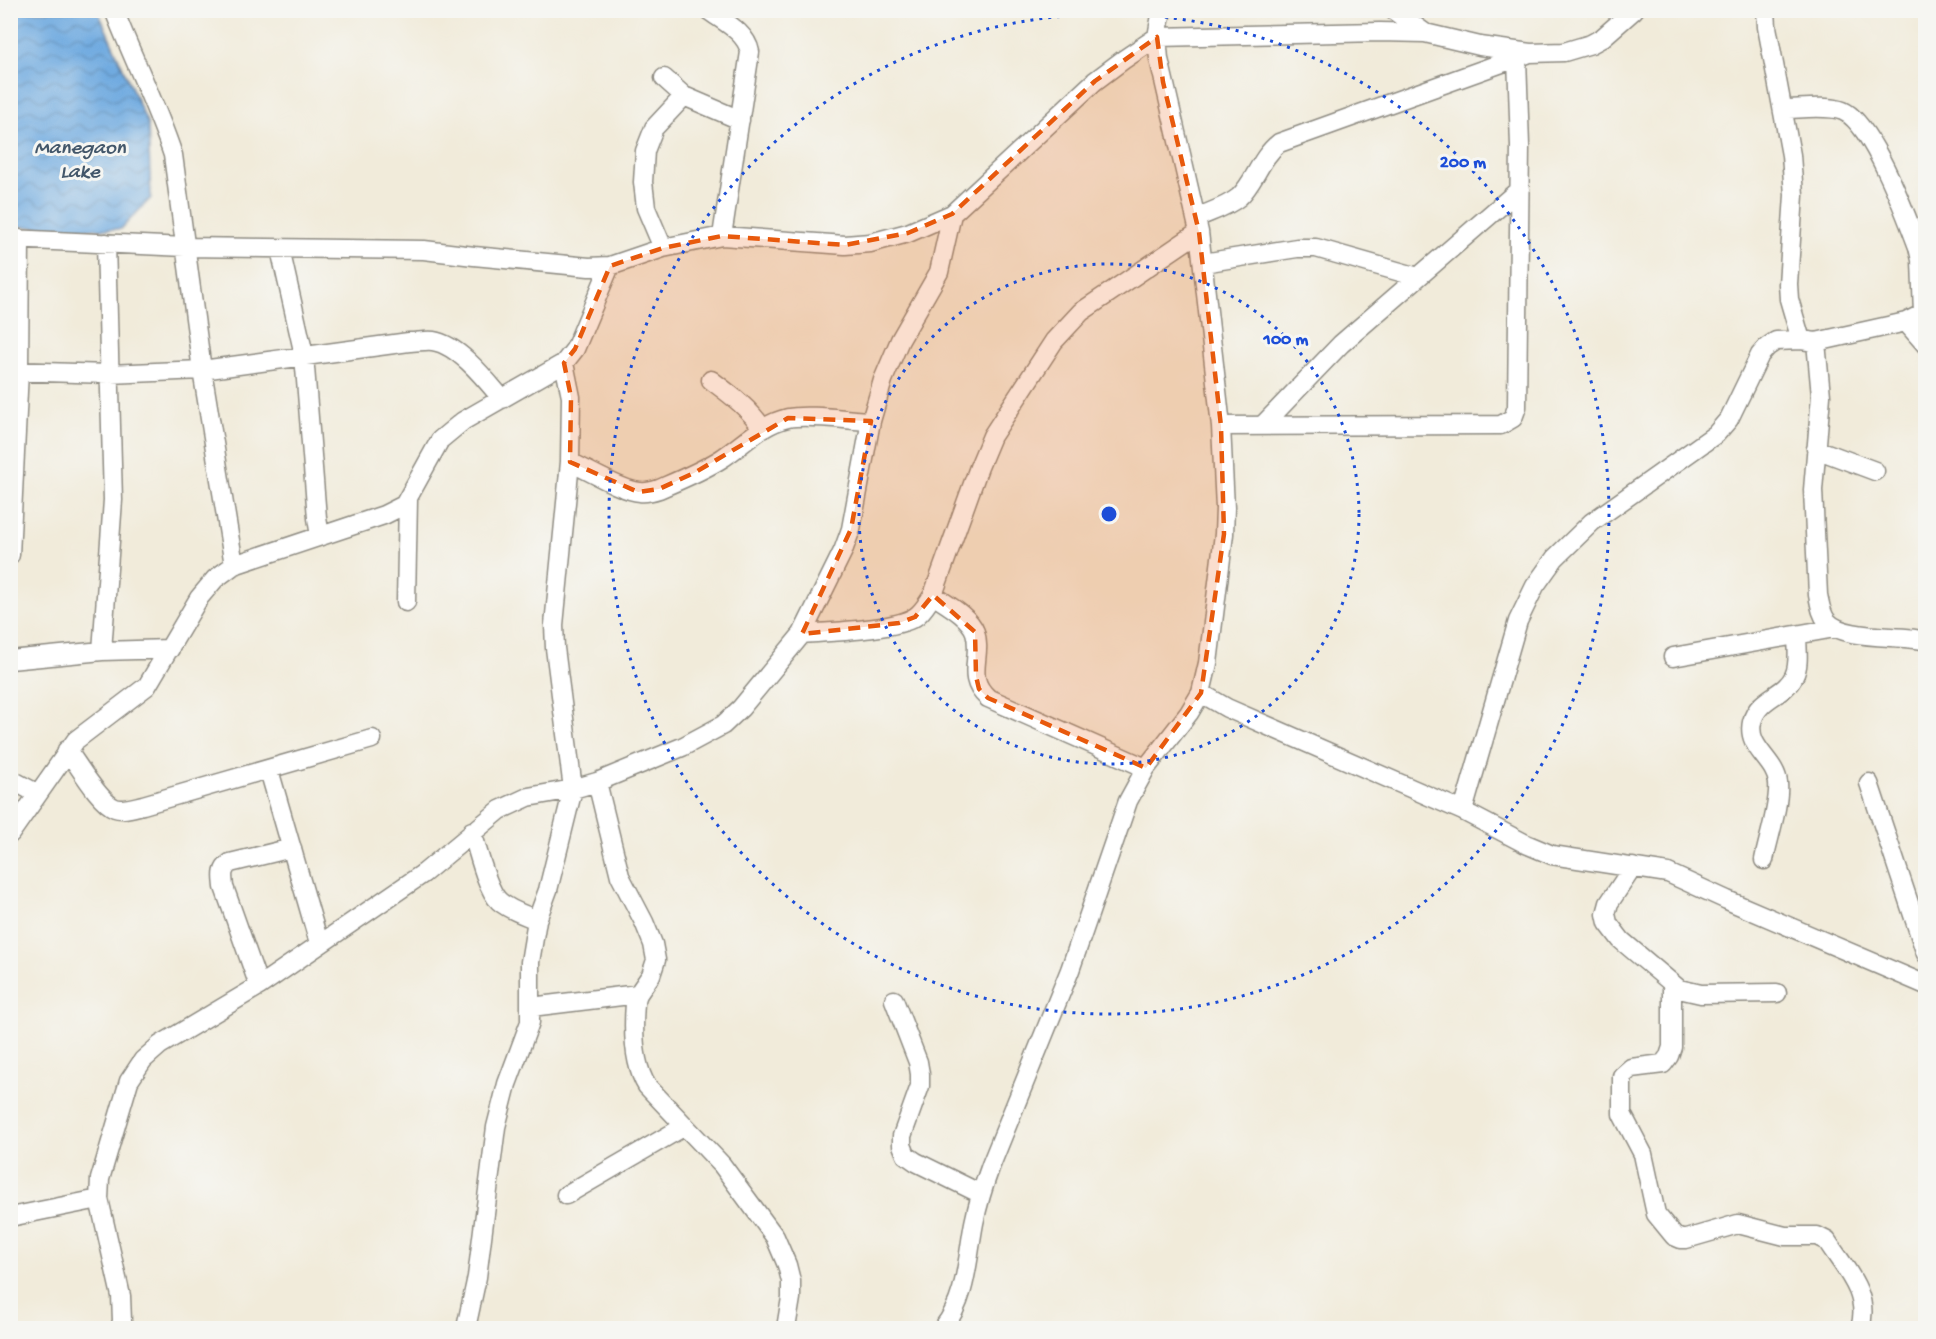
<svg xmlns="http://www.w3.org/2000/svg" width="1936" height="1339" font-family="'Gochi Hand',sans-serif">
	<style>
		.water { fill: url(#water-waves); stroke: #4e6a86; stroke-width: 1.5 }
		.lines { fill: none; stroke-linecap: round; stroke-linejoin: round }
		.minor-casing { stroke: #8e8b82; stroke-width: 21 }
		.path { stroke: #8e8b82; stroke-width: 3; stroke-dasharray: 4.5 4.5; stroke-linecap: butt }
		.minor { stroke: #fff; stroke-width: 18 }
		.marked { fill: #e8590c; fill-opacity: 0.2; stroke: #e8590c; stroke-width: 4.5; stroke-dasharray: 12 8; stroke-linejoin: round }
		.ring { fill: none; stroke: #1d4ed8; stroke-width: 3; stroke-dasharray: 3 6 }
		.labels { text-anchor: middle; stroke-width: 6; stroke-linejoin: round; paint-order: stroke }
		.water-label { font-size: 21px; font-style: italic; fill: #43576a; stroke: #f6f6f2 }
		.centre { fill: #1d4ed8; stroke: #f6f6f2; stroke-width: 3 }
		.ring-label { font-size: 18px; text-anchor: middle; font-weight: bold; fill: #1d4ed8; stroke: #f6f6f2; stroke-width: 6; stroke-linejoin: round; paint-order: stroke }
	</style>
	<defs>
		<pattern id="water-waves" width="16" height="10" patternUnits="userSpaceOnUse" patternTransform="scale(1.5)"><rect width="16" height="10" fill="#70aae0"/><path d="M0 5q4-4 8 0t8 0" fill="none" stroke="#5c8bb6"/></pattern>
	</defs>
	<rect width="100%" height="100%" fill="#f6f6f2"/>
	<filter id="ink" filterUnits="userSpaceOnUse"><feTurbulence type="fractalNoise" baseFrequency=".0167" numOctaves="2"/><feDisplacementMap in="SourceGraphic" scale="12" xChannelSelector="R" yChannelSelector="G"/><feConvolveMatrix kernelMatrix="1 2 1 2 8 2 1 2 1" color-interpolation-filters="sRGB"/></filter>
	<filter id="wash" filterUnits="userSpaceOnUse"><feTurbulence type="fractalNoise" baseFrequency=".008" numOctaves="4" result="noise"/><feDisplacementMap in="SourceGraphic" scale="24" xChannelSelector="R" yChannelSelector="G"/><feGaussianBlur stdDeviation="1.35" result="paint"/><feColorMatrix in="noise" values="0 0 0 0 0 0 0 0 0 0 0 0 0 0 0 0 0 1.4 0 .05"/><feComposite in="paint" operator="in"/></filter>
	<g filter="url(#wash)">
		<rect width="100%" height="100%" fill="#f1ebda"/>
		<path class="water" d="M 10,11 L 98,11 L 148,125 L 151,198 L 121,229 L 62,229 L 11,226 Z"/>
	</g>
	<g filter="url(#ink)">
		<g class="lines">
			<defs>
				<path id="minor" d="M 114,10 C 133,59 157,106 173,155 L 202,370 L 234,565
					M 708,10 C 724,22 746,32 750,52 L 722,236
					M 1393,10 L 1425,33
					M 1766,10 L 1767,27 L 1791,155 L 1794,195 L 1788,284 L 1789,299 L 1801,340
					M 664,78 L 684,96 L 740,120
					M 1783,109 C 1800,109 1828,105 1843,111 C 1872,123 1907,217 1918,247 L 1921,260 L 1923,314
					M 1196,218 C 1209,212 1227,207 1239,197 C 1255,182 1260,158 1279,143 L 1527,54
					M 10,239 L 185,247 L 424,250 L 474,256 L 589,267 L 610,266 L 663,248 L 722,236 L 845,245 L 870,243 L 908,233 L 952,214 L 1095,81 L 1123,60 L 1157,37 L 1380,32 L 1425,33 L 1480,46 L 1530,53 L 1564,52 L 1591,44 L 1602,38 L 1634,10
					M 663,248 L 646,208 L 643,182 L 645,151 L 654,128 L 684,96
					M 280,249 L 304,355 L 317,518 L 320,536
					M 1203,263 L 1297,248 L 1316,248 L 1418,277
					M 1906,322 L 1926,345
					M 1816,342 L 1821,396 L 1813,490 L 1818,595 C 1820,604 1821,614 1827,621 C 1844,641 1900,634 1926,641
					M 10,371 L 109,374 L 202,370 L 409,342 C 417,342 426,340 433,341 C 459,345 486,380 502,399
					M 711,380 C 731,395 749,408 763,429
					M 1221,426 L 1501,425 L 1513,418 L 1517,407 L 1520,146 L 1517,58
					M 1262,426 L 1341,344 L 1520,189
					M 1816,449 L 1875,471
					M 570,462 C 588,470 622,491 640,492 C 647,493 653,491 659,489 C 680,480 702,471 721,459 C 743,445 761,424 788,418 C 808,414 848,420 871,421
					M 10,555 L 19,371 L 20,239
					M 933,595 C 946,604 969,616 975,632 C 983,657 964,677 988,698 L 1146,768
					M 406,602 L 408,499
					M 802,634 C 828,632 895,630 915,617 C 923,612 928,602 933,595 L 979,467 L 992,436 L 1054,341 L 1081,312 L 1199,232
					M 102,651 L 113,500 L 106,243
					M 1673,657 L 1835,628
					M 10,660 L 102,651 L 170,649
					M 1201,693 L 1227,708 L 1463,811 L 1526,844 L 1552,855 L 1668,873 L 1727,900 L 1926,985
					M 67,750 C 78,764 99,802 115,808 C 123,811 134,807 143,805 L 372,739
					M 269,770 L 319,943
					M 10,779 L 38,794
					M 597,782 L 620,876 L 644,922 L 653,944 L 656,960 L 651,975 L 638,994 L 635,1003 C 633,1029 633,1064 647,1086 L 722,1165 L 775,1237 L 787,1265 L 791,1281 L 791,1298 L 786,1328
					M 1869,783 L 1926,954
					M 1463,811 L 1518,621 L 1535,586 L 1555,558 L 1592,522 L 1716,434 L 1729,419 L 1760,355 L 1767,347 L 1776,341 L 1801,340 L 1816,342 L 1906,322 L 1926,312
					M 472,831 C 477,848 487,890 499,901 C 509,910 525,915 537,920
					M 10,834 L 76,740 L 147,686 L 199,598 L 215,579 L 234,565 L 384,515 L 404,505 L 440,440 L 463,421 L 564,363 L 575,349 L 610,266
					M 1764,860 C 1768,839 1780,804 1778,783 C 1776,760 1746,748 1752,722 C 1758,697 1785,696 1794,676 C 1800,664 1797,648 1797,635
					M 1633,867 L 1609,903 L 1606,914 L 1608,923 L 1621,940 L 1679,989 L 1701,994 L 1777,993
					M 1672,983 L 1672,1047 L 1669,1056 L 1663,1064 L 1631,1068 L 1622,1076 L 1622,1114 L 1643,1154 L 1656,1214 L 1674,1236 L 1681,1239 L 1686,1239 L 1738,1224 L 1785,1236 L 1817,1236 L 1827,1241 C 1844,1268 1871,1294 1860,1328
					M 259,986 L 224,887 C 223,876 221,870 230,863 L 292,848
					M 894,1000 L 918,1062 L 920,1074 L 920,1086 L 902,1136 L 902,1145 L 906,1155 L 916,1162 L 981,1194
					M 531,1007 L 638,994
					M 566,1195 L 685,1126
					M 10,1217 L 99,1199
					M 120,1328 L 122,1321 L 121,1296 L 99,1199 L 100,1179 L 129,1081 L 143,1060 L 160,1045 L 259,986 L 424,873 L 500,810 L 528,797 L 573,789 L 597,782 L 682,747 L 723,725 L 741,708 L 802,634 L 843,551 L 851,529 L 871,421 L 883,380 L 900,340 L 939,272 L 952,214
					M 466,1328 L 477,1277 L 496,1127 L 507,1084 L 530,1022 L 530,962 L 537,920 L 548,890 L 573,789 L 555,648 L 554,625 L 570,462 L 571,397 L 564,363
					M 943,1328 C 967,1298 967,1259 974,1223 C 978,1203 984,1184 991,1165 L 1070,970 L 1128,801 L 1146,768 L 1189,713 L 1201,693 L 1208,663 L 1224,534 L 1225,508 L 1221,426 L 1199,232 L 1159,59 L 1157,37 L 1162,10"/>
			</defs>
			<use href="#minor" class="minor-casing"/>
			<path class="path" d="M 10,12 L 13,10"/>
			<use href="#minor" class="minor"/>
		</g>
	</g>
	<path class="marked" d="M 1157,37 L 1163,82 L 1199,232 L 1221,426 L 1224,534 L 1201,693 L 1146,768 L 988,698 L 979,689 L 976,676 L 975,632 L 933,595 L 915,617 L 899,623 L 802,634 L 851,529 L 871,421 L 788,418 L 694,473 L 659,489 L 638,492 L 570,462 L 571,397 L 564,363 L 575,349 L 610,266 L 663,248 L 722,236 L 845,245 L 908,233 L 952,214 L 1095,81 Z"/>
	<g class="ring">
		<circle cx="1109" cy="514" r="250"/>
		<circle cx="1109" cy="514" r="500"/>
	</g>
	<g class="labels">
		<g class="water-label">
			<text x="80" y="153">Manegaon<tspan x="80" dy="24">Lake</tspan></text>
		</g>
	</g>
	<circle cx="1109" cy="514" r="9" class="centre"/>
	<g class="ring-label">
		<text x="1463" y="167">200 m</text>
		<text x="1286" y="344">100 m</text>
	</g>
	<rect width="1936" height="1339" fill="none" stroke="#f6f6f2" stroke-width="36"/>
</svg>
